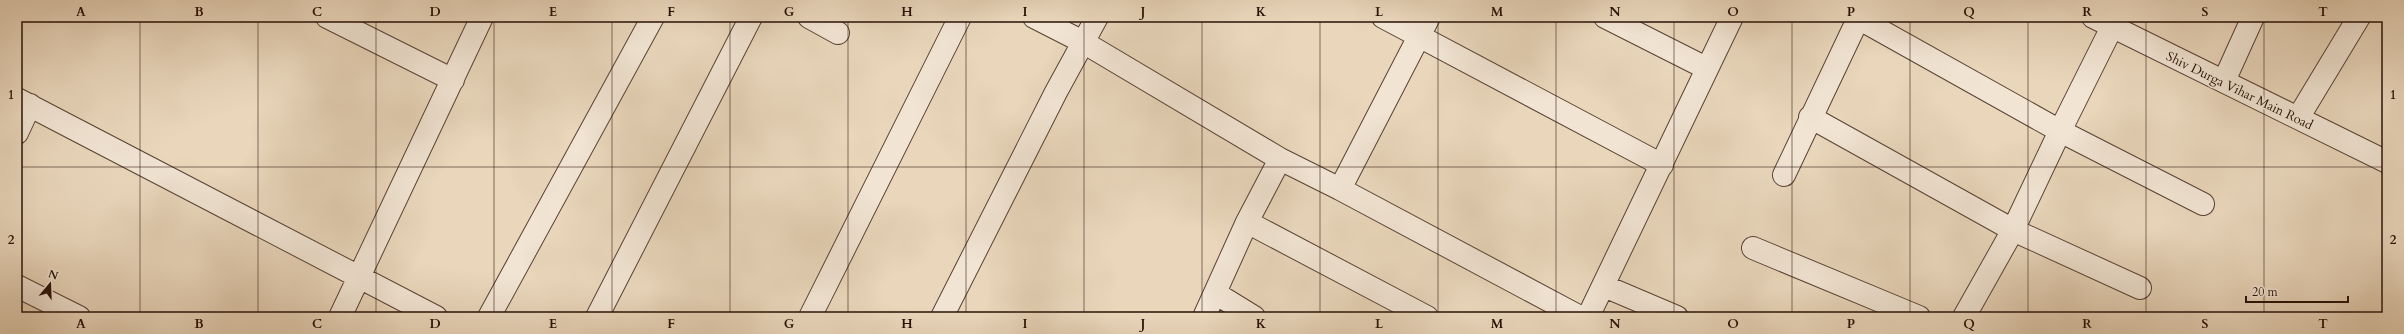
<svg xmlns="http://www.w3.org/2000/svg" width="2404" height="334" font-family="Cardo,serif">
	<style>
		.lines { fill: none; stroke-linecap: round; stroke-linejoin: round }
		.street-casing { stroke: #584234; stroke-width: 24 }
		.street { stroke: #f1e4d3; stroke-width: 22 }
		.grid { fill: none; stroke: #281007; stroke-width: 1; stroke-opacity: 0.55 }
		.labels { text-anchor: middle; stroke-width: 3.5; stroke-linejoin: round; paint-order: stroke }
		.street-label { font-size: 13px; fill: #281007; stroke: #f1e4d3 }
		.neatline { fill: none; stroke: #281007; stroke-width: 1.5 }
		.grid-label { font-size: 13px; text-anchor: middle; font-weight: bold; fill: #281007 }
	</style>
	<rect width="100%" height="100%" fill="#e9d6bb"/>
	<filter id="stains"><feTurbulence type="fractalNoise" baseFrequency=".005" numOctaves="4"/><feColorMatrix values="0 0 0 0 .2 0 0 0 0 .09 0 0 0 0 .02 0 0 0 .5 -.17"/></filter>
	<radialGradient id="worn" r=".72"><stop offset=".6" stop-color="#630" stop-opacity="0"/><stop offset="1" stop-color="#630" stop-opacity=".3"/></radialGradient>
	<g class="lines">
		<defs>
			<path id="street" d="M 327,17 L 453,80
				M 809,17 L 838,33
				M 1034,17 L 1083,42 L 1280,159 L 1340,189 L 1580,317
				M 1383,17 L 1662,165
				M 1605,17 L 1706,68
				M 2093,17 L 2387,162
				M 1858,18 L 2060,131 L 2117,17
				M 2224,81 L 2253,17
				M 17,99 L 436,317
				M 1810,117 L 2013,230 L 2140,288
				M 2298,118 L 2359,17
				M 17,133 L 30,105
				M 1784,175 L 1859,17
				M 1340,189 L 1429,17
				M 1247,222 L 1427,317
				M 1753,248 L 1919,317
				M 17,286 L 79,317
				M 1604,286 L 1677,317
				M 1215,293 L 1254,317
				M 340,317 L 482,17
				M 489,317 L 653,17
				M 597,317 L 751,17
				M 810,317 L 960,17
				M 942,317 L 1056,92 L 1097,17
				M 1204,317 L 1247,222 L 1280,159
				M 1588,317 L 1732,17
				M 1964,317 L 2013,230 L 2060,131 L 2203,204"/>
		</defs>
		<use href="#street" class="street-casing"/>
		<use href="#street" class="street"/>
	</g>
	<path class="grid" d="M 140,17 L 140,317M 258,17 L 258,317M 376,17 L 376,317M 494,17 L 494,317M 612,17 L 612,317M 730,17 L 730,317M 848,17 L 848,317M 966,17 L 966,317M 1084,17 L 1084,317M 1202,17 L 1202,317M 1320,17 L 1320,317M 1438,17 L 1438,317M 1556,17 L 1556,317M 1674,17 L 1674,317M 1792,17 L 1792,317M 1910,17 L 1910,317M 2028,17 L 2028,317M 2146,17 L 2146,317M 2264,17 L 2264,317M 17,167 L 2387,167"/>
	<g class="labels">
		<g class="street-label">
			<text transform="translate(2240 90) rotate(26)" y="5">Shiv Durga Vihar Main Road</text>
		</g>
	</g>
	<rect width="2404" height="334" fill="none" stroke="#e9d6bb" stroke-width="44"/>
	<g transform="translate(50 284) rotate(19)" stroke="#f1e4d3" stroke-width="3" paint-order="stroke">
	<path d="M0-3L7 15L0 10L-7 15Z" fill="#281007"/>
	<text y="-6" font-size="11" font-weight="bold" text-anchor="middle" fill="#281007">N</text>
	</g>
	<path d="M2246 296v6h102v-6" fill="none" stroke="#281007" stroke-width="2"/>
	<text x="2252" y="296" font-size="12" fill="#281007" stroke="#f1e4d3" stroke-width="3" paint-order="stroke">20 m</text>
	<rect x="22" y="22" width="2360" height="290" class="neatline"/>
	<g class="grid-label">
		<text x="81" y="16">A</text>
		<text x="199" y="16">B</text>
		<text x="317" y="16">C</text>
		<text x="435" y="16">D</text>
		<text x="553" y="16">E</text>
		<text x="671" y="16">F</text>
		<text x="789" y="16">G</text>
		<text x="907" y="16">H</text>
		<text x="1025" y="16">I</text>
		<text x="1143" y="16">J</text>
		<text x="1261" y="16">K</text>
		<text x="1379" y="16">L</text>
		<text x="1497" y="16">M</text>
		<text x="1615" y="16">N</text>
		<text x="1733" y="16">O</text>
		<text x="1851" y="16">P</text>
		<text x="1969" y="16">Q</text>
		<text x="2087" y="16">R</text>
		<text x="2205" y="16">S</text>
		<text x="2323" y="16">T</text>
		<text x="11" y="99">1</text>
		<text x="2393" y="99">1</text>
		<text x="11" y="244">2</text>
		<text x="2393" y="244">2</text>
		<text x="81" y="328">A</text>
		<text x="199" y="328">B</text>
		<text x="317" y="328">C</text>
		<text x="435" y="328">D</text>
		<text x="553" y="328">E</text>
		<text x="671" y="328">F</text>
		<text x="789" y="328">G</text>
		<text x="907" y="328">H</text>
		<text x="1025" y="328">I</text>
		<text x="1143" y="328">J</text>
		<text x="1261" y="328">K</text>
		<text x="1379" y="328">L</text>
		<text x="1497" y="328">M</text>
		<text x="1615" y="328">N</text>
		<text x="1733" y="328">O</text>
		<text x="1851" y="328">P</text>
		<text x="1969" y="328">Q</text>
		<text x="2087" y="328">R</text>
		<text x="2205" y="328">S</text>
		<text x="2323" y="328">T</text>
	</g>
	<rect width="100%" height="100%" filter="url(#stains)"/>
	<rect width="100%" height="100%" fill="url(#worn)"/>
</svg>
